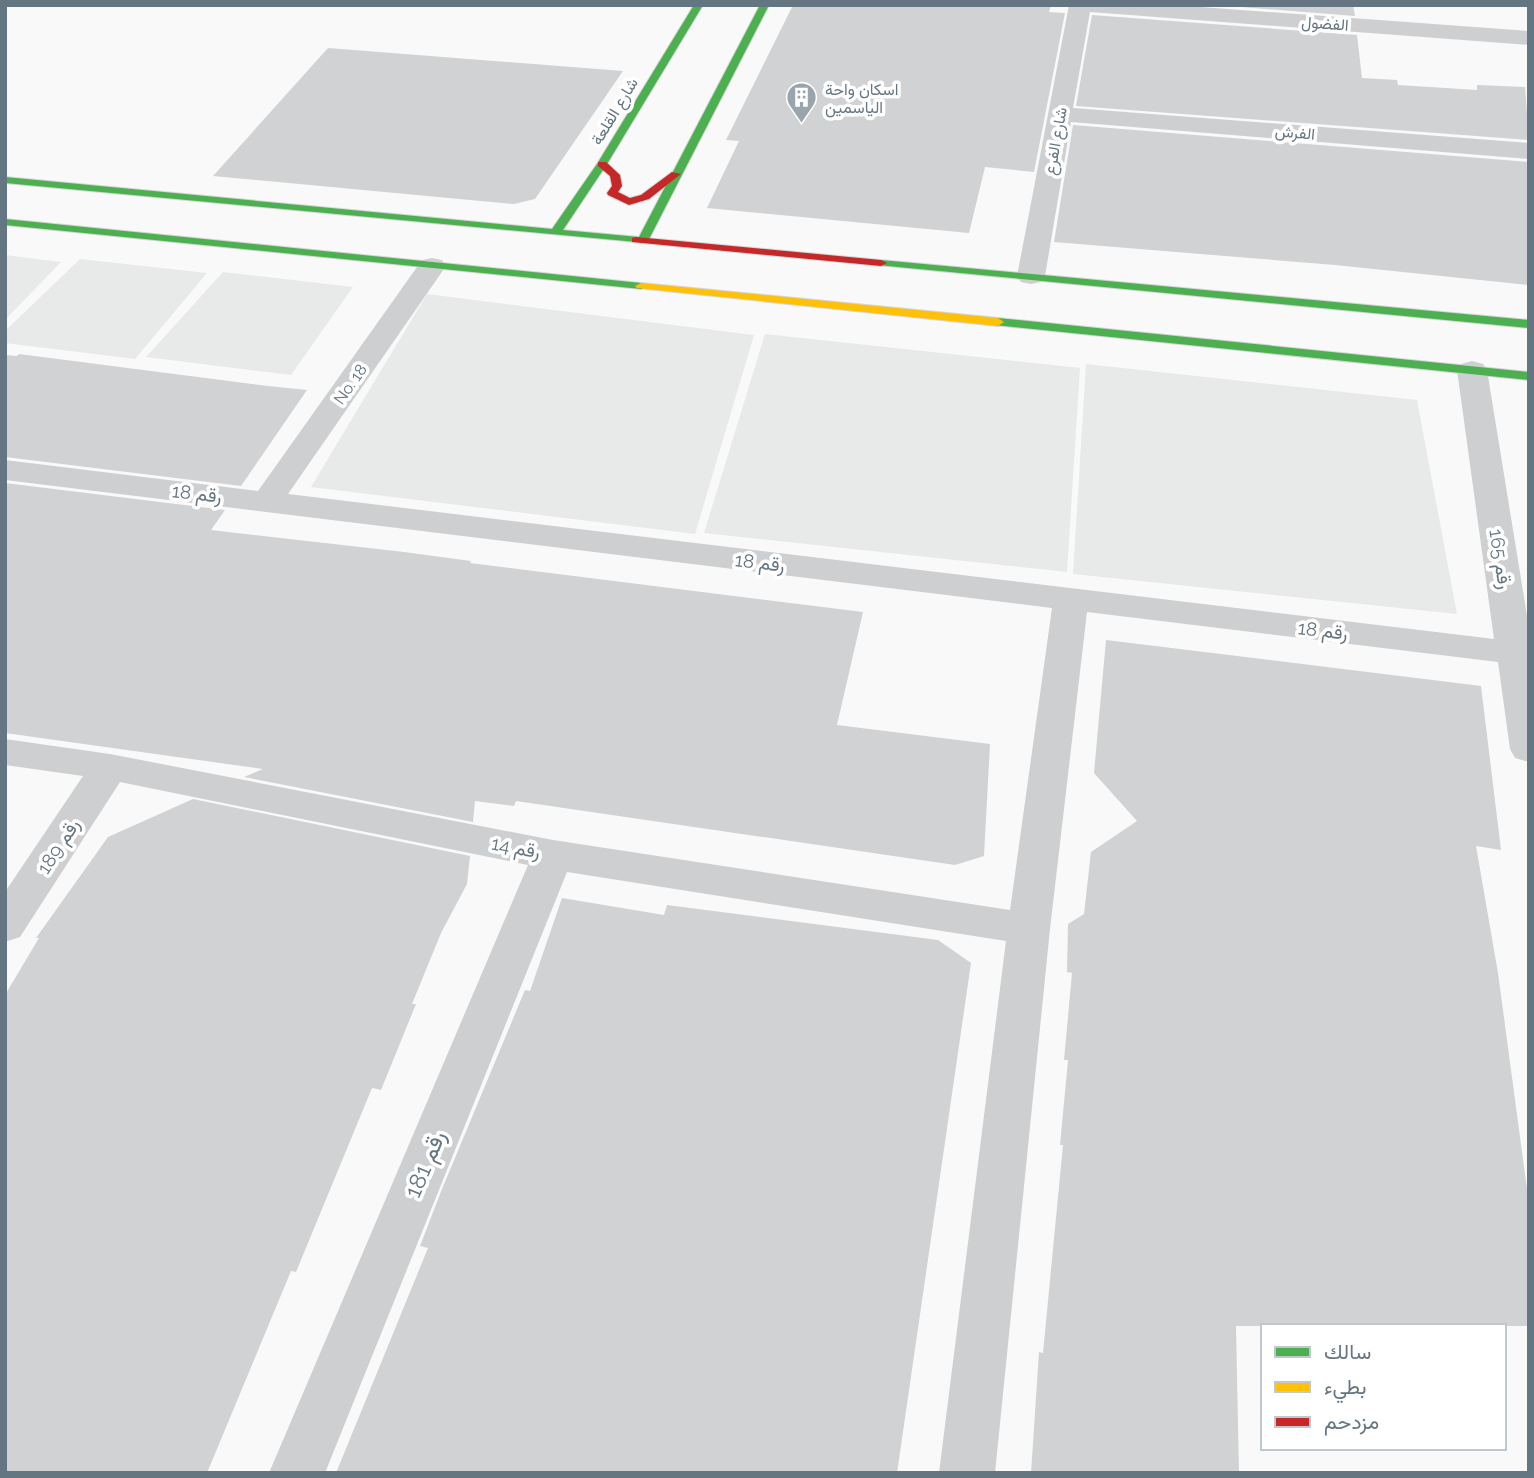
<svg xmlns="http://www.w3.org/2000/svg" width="1534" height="1478" font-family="Raleway,Vazirmatn,sans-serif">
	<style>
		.built { fill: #e8e9e9 }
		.building { fill: #d0d2d3 }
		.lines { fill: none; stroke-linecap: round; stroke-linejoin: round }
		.fast-casing { stroke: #d5d6d7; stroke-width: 2 }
		.slow-casing { stroke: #d5d6d7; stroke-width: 2 }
		.jam-casing { stroke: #d5d6d7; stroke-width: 2 }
		.street { fill: #cecfd0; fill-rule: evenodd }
		.fast { fill: #4caf50; fill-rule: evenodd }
		.slow { fill: #ffc107; fill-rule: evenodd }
		.jam { fill: #c62828; fill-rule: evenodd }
		.labels { text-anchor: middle; stroke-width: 7; stroke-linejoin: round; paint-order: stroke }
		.far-street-label { font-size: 16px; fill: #657683; stroke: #fff }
		.far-poi-label { font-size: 16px; fill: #657683; stroke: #fff; text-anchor: start }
		.street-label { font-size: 19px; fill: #657683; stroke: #fff }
		.near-street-label { font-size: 23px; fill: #657683; stroke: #fff }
	</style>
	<rect width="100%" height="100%" fill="#f9f9f9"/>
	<path class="built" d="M 5,255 L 61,262 L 5,320 Z
		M 80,259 L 207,273 L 135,359 L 5,343 L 5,331 Z
		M 223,272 L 353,287 L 291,375 L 146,357 Z
		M 427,294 L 754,335 L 695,534 L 311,487 Z
		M 765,334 L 1080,368 L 1067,572 L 704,533 Z
		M 1086,364 L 1417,400 L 1457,614 L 1073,574 Z"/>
	<path class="building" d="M 793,5 L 1051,5 L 1049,12 L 1065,13 L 1034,172 L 985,167 L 969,233 L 707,208 L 739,141 L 726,140 Z
		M 1216,5 L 1353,5 L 1355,16 Z
		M 1092,15 L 1357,35 L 1362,78 L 1397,80 L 1398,85 L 1477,90 L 1477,85 L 1525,87 L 1529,140 L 1076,106 Z
		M 328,48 L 623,71 L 535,199 L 514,204 L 213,176 Z
		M 1073,125 L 1529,162 L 1529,285 L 1335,265 L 1054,242 Z
		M 19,354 L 268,386 L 307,390 L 241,486 L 5,457 L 5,355 L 17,356 Z
		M 5,483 L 225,510 L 211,530 L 404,552 L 471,561 L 470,563 L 863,612 L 837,725 L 990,744 L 984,856 L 955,865 L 516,801 L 514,806 L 475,801 L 473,822 L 244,777 L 263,769 L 5,733 Z
		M 1106,640 L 1481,686 L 1501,850 L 1476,846 L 1498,973 L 1529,1204 L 1529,1326 L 1236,1326 L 1239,1473 L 1031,1473 L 1039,1352 L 1043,1353 L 1063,1145 L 1060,1145 L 1068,1060 L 1064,1060 L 1072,973 L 1067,972 L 1068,924 L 1084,914 L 1091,852 L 1137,821 L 1094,773 Z
		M 193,799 L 470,856 L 467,884 L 441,933 L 412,1004 L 416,1004 L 381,1090 L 372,1088 L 296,1272 L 291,1271 L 207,1473 L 5,1473 L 5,995 L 39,938 L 36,938 L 108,837 Z
		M 562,898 L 664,915 L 667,905 L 938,940 L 971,963 L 897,1473 L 336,1473 L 428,1248 L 420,1246 L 442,1189 L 525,990 L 530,991 Z"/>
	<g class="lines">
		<defs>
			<path id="fast" d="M 694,5 L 703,5 L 607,164 L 563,230 L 639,237 L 760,5 L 769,5 L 647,243 L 5,183 L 5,177 L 552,229 L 597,164 Z
				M 5,219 L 641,283 L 647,286 L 641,289 L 5,225 Z
				M 881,260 L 1529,320 L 1529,328 L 877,265 L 877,261 Z
				M 998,318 L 1529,372 L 1529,380 L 994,325 L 994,319 Z"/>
			<path id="slow" d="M 641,283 L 998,318 L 1004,322 L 998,326 L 637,288 L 635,286 Z"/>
			<path id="jam" d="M 598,162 L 606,162 L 620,175 L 622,186 L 618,192 L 630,198 L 641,195 L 672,172 L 681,174 L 649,199 L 629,205 L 608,195 L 607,193 L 612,186 L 610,176 L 598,166 Z
				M 636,237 L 881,260 L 887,263 L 881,266 L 632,242 L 632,238 Z"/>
		</defs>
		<use href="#fast" class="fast-casing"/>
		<use href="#slow" class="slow-casing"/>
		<use href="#jam" class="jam-casing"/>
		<path class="street" d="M 1069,5 L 1173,5 L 1529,31 L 1529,45 L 1090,12 L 1073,108 L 1529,143 L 1529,159 L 1071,122 L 1045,276 L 1041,282 L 1031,284 L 1021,282 L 1017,276 Z
			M 432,258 L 442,260 L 446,266 L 288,494 L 1494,639 L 1457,370 L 1461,364 L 1472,361 L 1483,364 L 1487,370 L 1529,628 L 1529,762 L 1515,758 L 1510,749 L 1498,662 L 1087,612 L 1050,929 L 995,1473 L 939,1473 L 1006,941 L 567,872 L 325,1473 L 269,1473 L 528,865 L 120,782 L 20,937 L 5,942 L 5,892 L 83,776 L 5,765 L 5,739 L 110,754 L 553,840 L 1010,910 L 1052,608 L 5,480 L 5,460 L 258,491 L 422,260 Z"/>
		<use href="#fast" class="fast"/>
		<use href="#slow" class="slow"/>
		<use href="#jam" class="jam"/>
	</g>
	<defs>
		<symbol id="building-pin" viewBox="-11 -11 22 30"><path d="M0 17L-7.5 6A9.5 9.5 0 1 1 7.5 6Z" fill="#99a4ac" stroke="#fff"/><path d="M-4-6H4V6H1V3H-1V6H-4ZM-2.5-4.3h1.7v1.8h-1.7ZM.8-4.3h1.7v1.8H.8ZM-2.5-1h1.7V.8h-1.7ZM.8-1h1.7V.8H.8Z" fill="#fff"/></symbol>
	</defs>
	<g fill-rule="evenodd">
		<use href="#building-pin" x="784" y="80" width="35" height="47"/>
	</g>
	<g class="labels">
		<g class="far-street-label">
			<text transform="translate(1325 23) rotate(4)" y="6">الفضول</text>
			<text transform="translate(614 111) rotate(-59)" y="6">شارع القلعة</text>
			<text transform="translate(1295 132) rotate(5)" y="6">الفرش</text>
			<text transform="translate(1055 141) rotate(-80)" y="6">شارع الفرع</text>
			<text transform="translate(350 384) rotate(-55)" y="6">No. 18</text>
		</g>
		<g class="far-poi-label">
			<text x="825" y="95">اسكان واحة<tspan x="825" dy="18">الياسمين</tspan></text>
		</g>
		<g class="street-label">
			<text transform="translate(197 493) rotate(7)" y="7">رقم 18</text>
			<text transform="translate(1501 559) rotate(81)" y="7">رقم 165</text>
			<text transform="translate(760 562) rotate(7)" y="7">رقم 18</text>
			<text transform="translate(1323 630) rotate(7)" y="7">رقم 18</text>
			<text transform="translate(58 846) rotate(-57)" y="7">رقم 189</text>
			<text transform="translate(516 847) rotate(11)" y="7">رقم 14</text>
		</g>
		<g class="near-street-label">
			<text transform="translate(425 1164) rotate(-67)" y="8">رقم 181</text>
		</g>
	</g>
	<rect width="1534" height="1478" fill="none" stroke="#657683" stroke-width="14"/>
	<rect x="1261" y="1324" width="245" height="126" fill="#ffffff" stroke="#c1c8cd" stroke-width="2"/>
	<rect x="1275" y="1347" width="35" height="10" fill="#4caf50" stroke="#c1c8cd" stroke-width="2"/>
	<text x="1324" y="1359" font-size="21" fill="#657683">سالك</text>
	<rect x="1275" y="1382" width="35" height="10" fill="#ffc107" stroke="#c1c8cd" stroke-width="2"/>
	<text x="1324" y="1394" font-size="21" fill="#657683">بطيء</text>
	<rect x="1275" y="1417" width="35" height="10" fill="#c62828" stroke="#c1c8cd" stroke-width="2"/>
	<text x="1324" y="1429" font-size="21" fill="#657683">مزدحم</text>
</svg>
